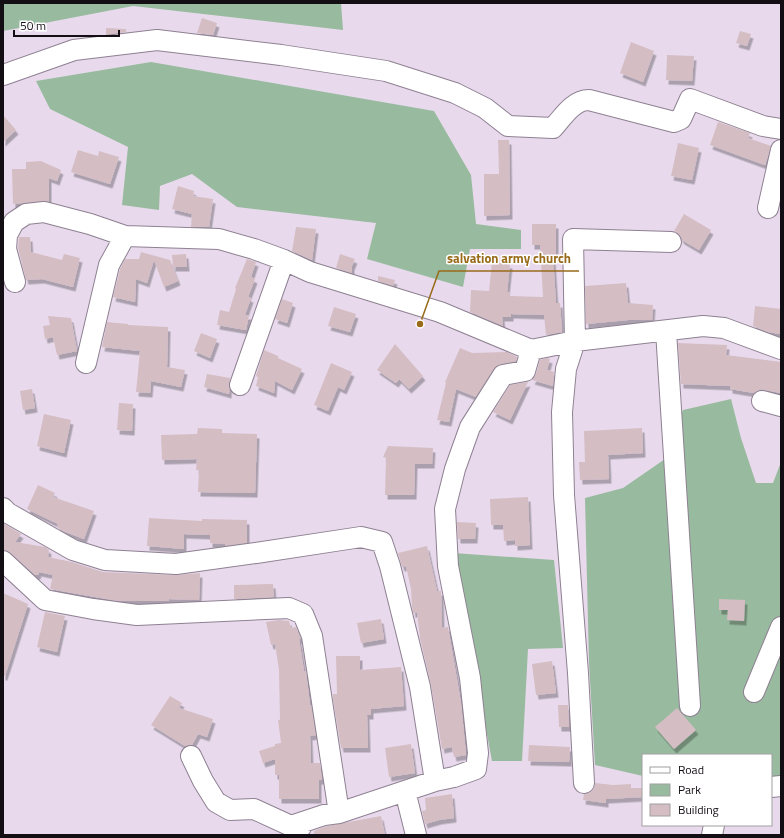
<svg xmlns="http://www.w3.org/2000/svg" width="784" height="838" font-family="'Titillium Web',sans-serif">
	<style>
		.green { fill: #98bb9f }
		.building { fill: #d5bdc4; filter: url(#shadow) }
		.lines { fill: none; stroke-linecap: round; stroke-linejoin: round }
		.minor-casing { stroke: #8e8192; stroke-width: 22 }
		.minor { stroke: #fff; stroke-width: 20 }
		.leader { fill: none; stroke: #986b1a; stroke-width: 1.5 }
		.callout-dot { fill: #986b1a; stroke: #fff; stroke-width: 1.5 }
		.callout-label { font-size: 13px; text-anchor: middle; font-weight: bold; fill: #986b1a; stroke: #fff; stroke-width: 3; stroke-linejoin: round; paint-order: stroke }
	</style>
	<defs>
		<filter id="shadow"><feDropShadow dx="2.5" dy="4.5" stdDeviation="0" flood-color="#0004"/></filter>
	</defs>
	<rect width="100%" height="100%" fill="#e8daec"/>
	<path class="green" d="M 3,3 L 341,3 L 343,30 L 133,6 L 3,31 Z
		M 151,62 L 434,111 L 471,175 L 476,224 L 521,230 L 521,249 L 470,249 L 463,287 L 367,259 L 376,223 L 237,207 L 192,174 L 160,186 L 159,210 L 122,205 L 128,147 L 50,109 L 36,81 Z
		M 731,399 L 741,438 L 756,483 L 773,483 L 781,462 L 781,776 L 771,777 L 771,755 L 643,755 L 643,776 L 595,765 L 589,663 L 585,498 L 623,488 L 665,459 L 683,410 Z
		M 453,553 L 554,560 L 563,648 L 528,649 L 522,761 L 492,761 Z"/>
	<path class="building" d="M 202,18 L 217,23 L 213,35 L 197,33 Z
		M 106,28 L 126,29 L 126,32 L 106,35 Z
		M 740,31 L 751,34 L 747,46 L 736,43 Z
		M 631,42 L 654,51 L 643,82 L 620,73 Z
		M 667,55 L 694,56 L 692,81 L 666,80 Z
		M 3,115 L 16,130 L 3,142 Z
		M 718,122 L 750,133 L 748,138 L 771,146 L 765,165 L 710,145 Z
		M 498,140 L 509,140 L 510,215 L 484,216 L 484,174 L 499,174 Z
		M 678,143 L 699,148 L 692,180 L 671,176 Z
		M 78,150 L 98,156 L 99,151 L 119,157 L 110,184 L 71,172 Z
		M 41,161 L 61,170 L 57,181 L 49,178 L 49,202 L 43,201 L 13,204 L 12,169 L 26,169 L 26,162 Z
		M 178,186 L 194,191 L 193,196 L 213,199 L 209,227 L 191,227 L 192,214 L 172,209 Z
		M 684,214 L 711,230 L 699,250 L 682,240 L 677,232 L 674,231 Z
		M 532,224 L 556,224 L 556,257 L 553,257 L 556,303 L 560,303 L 562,332 L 546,335 L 544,315 L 511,314 L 511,317 L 502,317 L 503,326 L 470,312 L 471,290 L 489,291 L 492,262 L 510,264 L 507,292 L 510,292 L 510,296 L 543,297 L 540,245 L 532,245 Z
		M 296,227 L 316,229 L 312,260 L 292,251 Z
		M 19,237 L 30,237 L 31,252 L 62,260 L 64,254 L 80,258 L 73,287 L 42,279 L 26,280 L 18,248 Z
		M 141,252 L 170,260 L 178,281 L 164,287 L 154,260 L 147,283 L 136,279 L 135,302 L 113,297 L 120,269 L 125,259 L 139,259 Z
		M 186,254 L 187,267 L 173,267 L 172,255 Z
		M 340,254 L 355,259 L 352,266 L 352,273 L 336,268 Z
		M 247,259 L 256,262 L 251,277 L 255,279 L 248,297 L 251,298 L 245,315 L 249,315 L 246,330 L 217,325 L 220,310 L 229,312 L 236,289 L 235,288 Z
		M 378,276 L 395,280 L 393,286 L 378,281 Z
		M 626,283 L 628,303 L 653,305 L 652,320 L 628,320 L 586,324 L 585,286 Z
		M 282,299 L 293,303 L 287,323 L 275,319 Z
		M 755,306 L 781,309 L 781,334 L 768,332 L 753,326 Z
		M 334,307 L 356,314 L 350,332 L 328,326 Z
		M 48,316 L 71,318 L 77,351 L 57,355 L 53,337 L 45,339 L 43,326 L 50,325 Z
		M 107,322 L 128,324 L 128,325 L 168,327 L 167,367 L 185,370 L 181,387 L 151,381 L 150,393 L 136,392 L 140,351 L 102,347 Z
		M 201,333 L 217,339 L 210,358 L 194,351 Z
		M 678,343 L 727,345 L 726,355 L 781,362 L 781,393 L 760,389 L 754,393 L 730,389 L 730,386 L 681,384 Z
		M 395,344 L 423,376 L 409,389 L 399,379 L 396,383 L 377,370 Z
		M 460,348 L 472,353 L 507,352 L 517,357 L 516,361 L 496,366 L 476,397 L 456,389 L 449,422 L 437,420 L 446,383 L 445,382 Z
		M 264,350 L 278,356 L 278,358 L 302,369 L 292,390 L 275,381 L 274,393 L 256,386 L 258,377 L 256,376 Z
		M 547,358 L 550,359 L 547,370 L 554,372 L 553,386 L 532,380 L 536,374 L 540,360 Z
		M 331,363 L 352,372 L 344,390 L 338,387 L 328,411 L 314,405 Z
		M 207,374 L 230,378 L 229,394 L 204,387 Z
		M 528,382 L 510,420 L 493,412 L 510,385 Z
		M 32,389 L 35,408 L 23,410 L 20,391 Z
		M 119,403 L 133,404 L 132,431 L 117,430 Z
		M 44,414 L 71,420 L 64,453 L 37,446 Z
		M 198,428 L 222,429 L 222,433 L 257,434 L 255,493 L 198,492 L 199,470 L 196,470 L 197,459 L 162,460 L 161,435 L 197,434 Z
		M 642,428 L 643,453 L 608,455 L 609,479 L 580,480 L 579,462 L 585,462 L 584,431 Z
		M 388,446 L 433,448 L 432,464 L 415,464 L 414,495 L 385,495 L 386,458 L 383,457 Z
		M 38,485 L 55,493 L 53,497 L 94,511 L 84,539 L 63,531 L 57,527 L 58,524 L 27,509 Z
		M 528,497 L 530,545 L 515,546 L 515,540 L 504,541 L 503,525 L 491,525 L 490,499 Z
		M 149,518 L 202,521 L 202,519 L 247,520 L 247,543 L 225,546 L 225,544 L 210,543 L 210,535 L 184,534 L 184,549 L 147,546 Z
		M 457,522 L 476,523 L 475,539 L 458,539 Z
		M 3,523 L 21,534 L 15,542 L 45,547 L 49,550 L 48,557 L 72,562 L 103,572 L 175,575 L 200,573 L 199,600 L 169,599 L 169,601 L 118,601 L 50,589 L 53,575 L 39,572 L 38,575 L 35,575 L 11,553 L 3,550 Z
		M 427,546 L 437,591 L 441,591 L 442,628 L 448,627 L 461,703 L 466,755 L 454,757 L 452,747 L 442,749 L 431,685 L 420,638 L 417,613 L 413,613 L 412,606 L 411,589 L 406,566 L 402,567 L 398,553 Z
		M 273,584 L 274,597 L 234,599 L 234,585 Z
		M 3,593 L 28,604 L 5,676 L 3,676 Z
		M 719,599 L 745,600 L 744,621 L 727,620 L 728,610 L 719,610 Z
		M 45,612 L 65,616 L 57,652 L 37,647 Z
		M 381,619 L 384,639 L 361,643 L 357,623 Z
		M 279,620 L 289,621 L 291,628 L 296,627 L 301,639 L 299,639 L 304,671 L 306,671 L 310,705 L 311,705 L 316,735 L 310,736 L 311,763 L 320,763 L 322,780 L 319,780 L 319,799 L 279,799 L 279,775 L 275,775 L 275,759 L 263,763 L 259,751 L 275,746 L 275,744 L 281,743 L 278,720 L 280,720 L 279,670 L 275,644 L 271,645 L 266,622 Z
		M 336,656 L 360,656 L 360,670 L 401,667 L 404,706 L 371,709 L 371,715 L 367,715 L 368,748 L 341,748 L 333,699 L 333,694 L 337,694 Z
		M 552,661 L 556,693 L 536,695 L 532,664 Z
		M 170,696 L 182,703 L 179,708 L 213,719 L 207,737 L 198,734 L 192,745 L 185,746 L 151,725 Z
		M 558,705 L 568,705 L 569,727 L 559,727 Z
		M 677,708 L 696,730 L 674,749 L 655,727 Z
		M 411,744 L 415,773 L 389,777 L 385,748 Z
		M 529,745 L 570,747 L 569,762 L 528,761 Z
		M 595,783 L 613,785 L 631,784 L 631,788 L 643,788 L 643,797 L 606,799 L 606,803 L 583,800 L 584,794 L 591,792 L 594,788 Z
		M 452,794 L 454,818 L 439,820 L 425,824 L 422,811 L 426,810 L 425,798 Z
		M 381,816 L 385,835 L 314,835 L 314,831 L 327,826 Z"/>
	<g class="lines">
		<defs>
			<path id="minor" d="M 3,75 L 74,50 L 157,40 L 281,55 L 386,71 L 455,93 L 485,108 L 508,126 L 553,128 C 563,117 573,100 589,100 L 674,122 L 681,119 L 690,99 L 763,126 L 781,129
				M 768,208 L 781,150
				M 15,282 L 6,249 L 7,235 L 14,222 L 26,214 L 44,212 L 90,224 L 125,236 L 219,239 L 254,249 L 284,260 L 310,272 L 440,312 L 531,350
				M 666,331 L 690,706
				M 86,363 L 109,265 L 125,236
				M 240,385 L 284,260
				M 762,401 L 781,406
				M 3,508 L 8,513 L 73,550 L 105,560 L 176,564 L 256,553 L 361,537 L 382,542 L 390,566 L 420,687 L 435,781
				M 3,561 L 45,600 L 93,609 L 137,615 L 289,608 L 303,614 L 312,636 L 339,813
				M 754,692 L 781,627
				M 191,756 L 203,781 L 216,802 L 230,810 L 254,809 L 291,826 L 300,823 L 301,827
				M 584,783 L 578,673 L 564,495 L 562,412 L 566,369 L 575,341 L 573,239 L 671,242
				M 771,787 L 781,786
				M 405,791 L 416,835
				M 291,826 L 324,815 L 339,813 L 435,781 L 454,777 L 476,769 L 478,753 L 470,678 L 448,566 L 445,509 L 455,469 L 470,427 L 503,375 L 525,371 L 531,350 L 575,341 L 703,326 L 724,328 L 781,349
				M 712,835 L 714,825"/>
		</defs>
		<use href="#minor" class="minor-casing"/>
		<use href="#minor" class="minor"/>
	</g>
	<path class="leader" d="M420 324L439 271H579"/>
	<circle class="callout-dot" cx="420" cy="324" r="4"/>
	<g class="callout-label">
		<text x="509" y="263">salvation army church</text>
	</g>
	<rect width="784" height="838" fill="none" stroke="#130e14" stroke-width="8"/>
	<rect x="642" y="754" width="130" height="72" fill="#ffffff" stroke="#a19fa1"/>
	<rect x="650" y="767" width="20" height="6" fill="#ffffff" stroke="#a19fa1"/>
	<text x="678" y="774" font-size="12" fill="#130e14">Road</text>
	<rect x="650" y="784" width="20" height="12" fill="#98bb9f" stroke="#a19fa1"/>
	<text x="678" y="794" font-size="12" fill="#130e14">Park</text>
	<rect x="650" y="804" width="20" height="12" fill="#d5bdc4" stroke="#a19fa1"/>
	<text x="678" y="814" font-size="12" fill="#130e14">Building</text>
	<path d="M14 30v6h105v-6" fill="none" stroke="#130e14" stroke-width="2"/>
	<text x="20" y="30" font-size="12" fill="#130e14" stroke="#ffffff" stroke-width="3" paint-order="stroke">50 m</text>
</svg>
